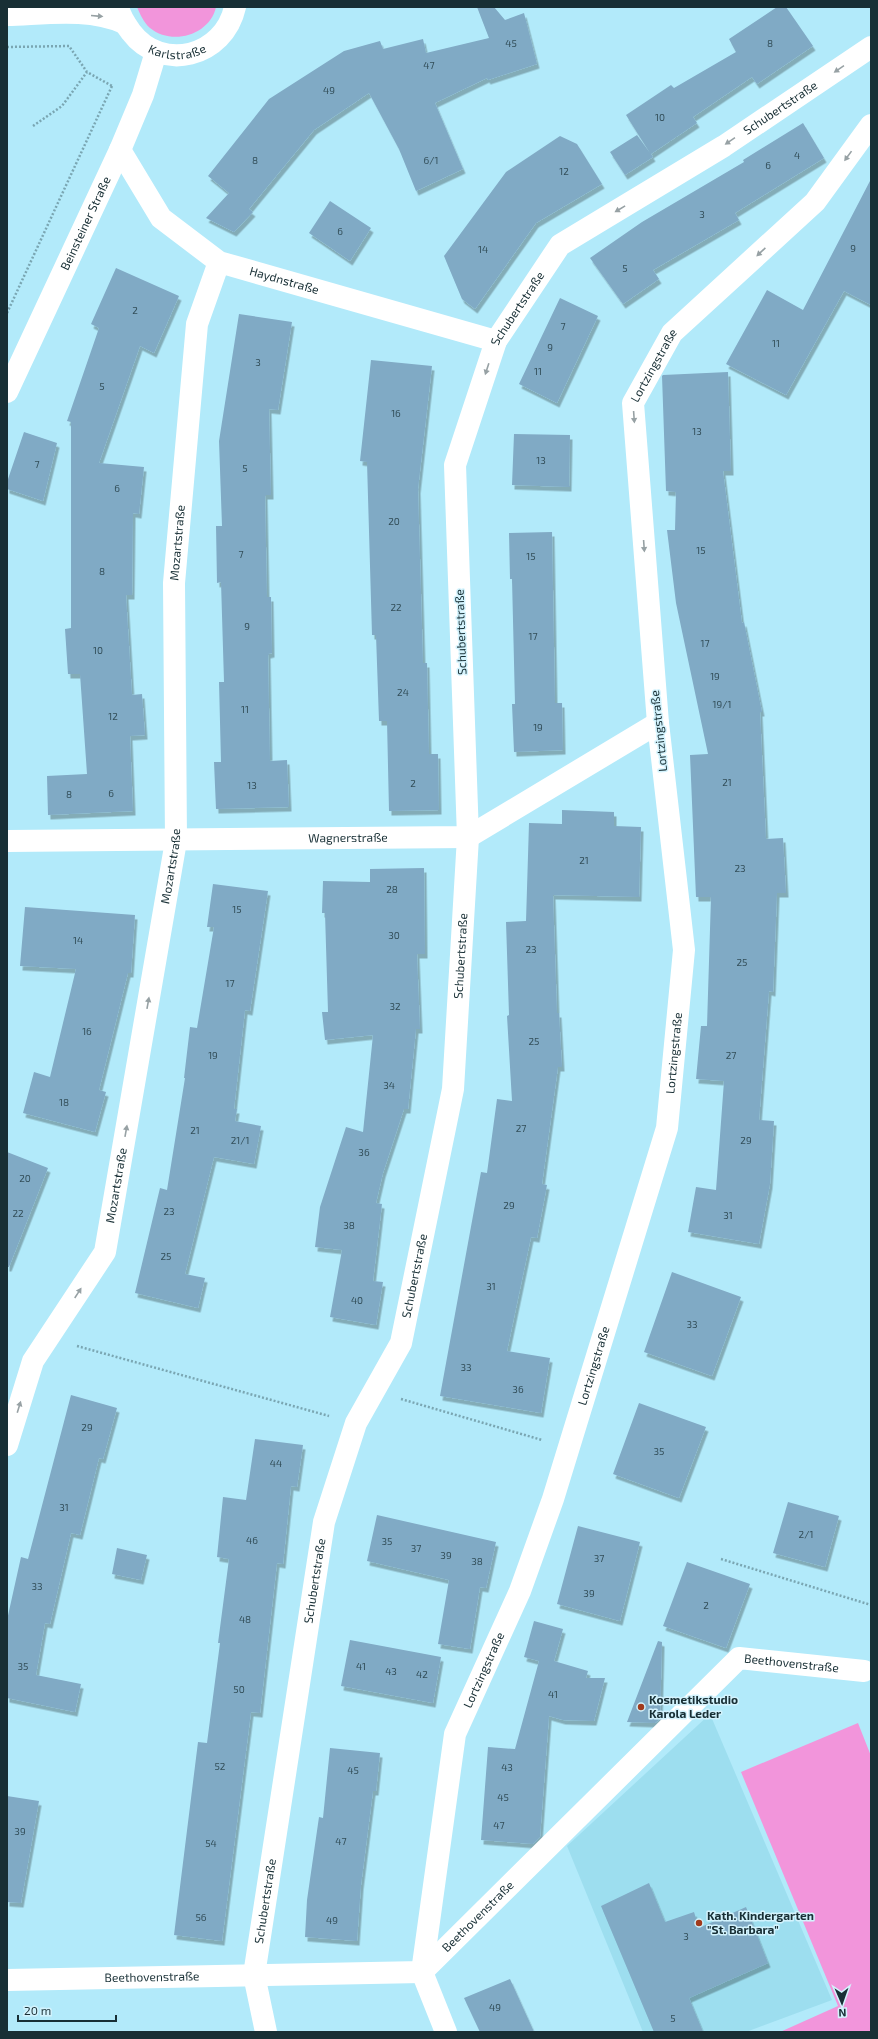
<svg xmlns="http://www.w3.org/2000/svg" width="878" height="2039" font-family="'Exo 2',sans-serif">
	<style>
		.built { fill: #9ddeef }
		.green { fill: #f295db }
		.building { fill: #80aac5; filter: url(#shadow) }
		.lines { fill: none; stroke-linecap: round; stroke-linejoin: round }
		.path { stroke: #7aa6b2; stroke-width: 2.5; stroke-dasharray: 2 2; stroke-linecap: butt }
		.minor { stroke: #fff; stroke-width: 22 }
		.secondary { stroke: #fff; stroke-width: 22 }
		.oneway { fill: #97a1a4 }
		.poi-dot { fill: #a13a1c; stroke: #d3f3fd; stroke-width: 1.5 }
		.labels { text-anchor: middle; stroke-width: 3; stroke-linejoin: round; paint-order: stroke }
		.number-label { font-size: 10px; fill: #324e59 }
		.street-label { font-size: 12px; fill: #182f35; stroke: #d3f3fd }
		.poi-label { font-size: 12px; font-weight: bold; fill: #182f35; stroke: #d3f3fd; text-anchor: start }
	</style>
	<defs>
		<filter id="shadow"><feDropShadow dx="2.5" dy="4.5" stdDeviation="0" flood-color="#0004"/></filter>
	</defs>
	<rect width="100%" height="100%" fill="#b2eafa"/>
	<path class="built" d="M 710,1714 L 832,2000 L 746,2032 L 643,2032 L 567,1846 Z"/>
	<path class="green" d="M 137,7 L 216,7 C 210,35 172,46 150,28 C 144,23 140,14 137,7 Z
		M 858,1723 L 871,1756 L 871,2032 L 780,2032 L 838,2006 L 741,1772 Z"/>
	<path class="building" d="M 477,7 L 494,7 L 505,20 L 524,13 L 537,64 L 488,80 L 487,78 L 435,103 L 463,169 L 416,191 L 399,149 L 369,93 L 314,130 L 249,209 L 253,212 L 234,232 L 206,218 L 229,193 L 208,176 L 269,99 L 344,51 L 380,41 L 383,49 L 423,39 L 426,53 L 489,38 Z
		M 777,7 L 786,7 L 813,46 L 757,84 L 752,77 L 693,117 L 697,123 L 651,154 L 653,157 L 625,175 L 610,152 L 637,135 L 650,153 L 626,115 L 671,85 L 674,88 L 736,52 L 729,39 Z
		M 803,123 L 824,158 L 735,213 L 739,220 L 653,270 L 659,279 L 623,304 L 590,258 L 642,222 L 744,162 L 743,160 Z
		M 560,136 L 577,144 L 602,184 L 536,223 L 475,309 L 462,299 L 444,256 L 506,172 Z
		M 871,179 L 871,305 L 844,291 L 786,395 L 726,364 L 767,290 L 803,310 Z
		M 330,201 L 371,228 L 350,261 L 309,233 Z
		M 116,268 L 179,296 L 154,353 L 140,346 L 99,463 L 144,467 L 139,514 L 133,513 L 132,595 L 126,595 L 132,695 L 142,694 L 145,735 L 130,736 L 133,811 L 48,815 L 47,776 L 87,774 L 80,674 L 68,674 L 65,629 L 71,628 L 71,422 L 67,421 L 99,328 L 91,324 Z
		M 560,298 L 598,316 L 557,403 L 519,384 Z
		M 239,314 L 292,322 L 278,410 L 269,409 L 271,495 L 265,495 L 267,597 L 271,597 L 272,653 L 268,654 L 270,761 L 287,760 L 289,807 L 216,809 L 214,762 L 221,762 L 219,682 L 224,682 L 221,582 L 217,583 L 216,526 L 222,526 L 219,441 Z
		M 371,360 L 432,366 L 418,489 L 423,663 L 427,663 L 429,754 L 438,754 L 439,810 L 389,811 L 387,721 L 379,721 L 376,635 L 372,635 L 367,462 L 360,461 Z
		M 728,372 L 731,471 L 723,471 L 742,623 L 744,622 L 762,712 L 760,712 L 766,839 L 783,838 L 786,893 L 777,893 L 773,992 L 769,991 L 759,1120 L 774,1121 L 770,1184 L 759,1244 L 688,1232 L 696,1187 L 716,1190 L 724,1081 L 696,1079 L 701,1026 L 707,1026 L 711,897 L 696,897 L 690,755 L 708,754 L 676,603 L 667,530 L 675,530 L 676,492 L 666,491 L 662,376 L 663,375 Z
		M 24,432 L 57,443 L 43,501 L 7,489 L 7,482 Z
		M 514,434 L 570,435 L 569,487 L 512,485 Z
		M 552,532 L 555,703 L 562,703 L 563,750 L 514,752 L 512,704 L 515,704 L 512,579 L 510,579 L 509,533 Z
		M 562,810 L 614,812 L 614,826 L 641,827 L 639,897 L 553,895 L 557,1013 L 559,1013 L 562,1067 L 558,1067 L 542,1184 L 547,1185 L 537,1238 L 531,1237 L 507,1351 L 550,1358 L 541,1413 L 440,1396 L 481,1172 L 487,1173 L 497,1099 L 512,1101 L 507,1016 L 509,1015 L 506,922 L 526,921 L 529,823 L 562,824 Z
		M 424,868 L 425,954 L 417,954 L 420,1029 L 416,1029 L 408,1109 L 404,1109 L 383,1173 L 376,1203 L 382,1204 L 373,1281 L 383,1282 L 376,1325 L 330,1317 L 342,1250 L 315,1247 L 320,1207 L 346,1127 L 363,1132 L 373,1035 L 325,1040 L 322,1012 L 328,1012 L 325,913 L 322,913 L 323,881 L 370,882 L 370,869 Z
		M 213,884 L 268,891 L 250,1011 L 245,1010 L 234,1109 L 237,1109 L 235,1121 L 261,1126 L 254,1164 L 214,1157 L 185,1274 L 205,1278 L 198,1308 L 135,1293 L 160,1188 L 167,1190 L 185,1078 L 184,1078 L 190,1027 L 197,1028 L 214,927 L 207,927 Z
		M 25,907 L 135,915 L 131,973 L 128,973 L 99,1090 L 106,1092 L 95,1132 L 23,1113 L 34,1072 L 50,1077 L 76,969 L 20,966 Z
		M 7,1152 L 48,1168 L 9,1267 L 7,1267 Z
		M 672,1272 L 741,1297 L 712,1376 L 644,1352 Z
		M 71,1395 L 117,1408 L 103,1459 L 99,1458 L 80,1535 L 71,1533 L 50,1624 L 45,1623 L 36,1675 L 81,1684 L 75,1712 L 7,1698 L 7,1620 L 21,1557 L 28,1559 Z
		M 639,1403 L 706,1427 L 679,1498 L 613,1474 Z
		M 255,1439 L 303,1445 L 297,1487 L 291,1486 L 283,1564 L 277,1563 L 260,1713 L 251,1712 L 222,1941 L 174,1935 L 198,1742 L 207,1743 L 220,1643 L 218,1643 L 229,1559 L 217,1557 L 223,1497 L 246,1500 Z
		M 788,1502 L 839,1516 L 825,1567 L 773,1553 Z
		M 377,1515 L 496,1542 L 486,1588 L 480,1587 L 470,1649 L 438,1644 L 449,1580 L 367,1561 Z
		M 578,1526 L 640,1542 L 620,1621 L 557,1604 Z
		M 117,1548 L 147,1555 L 141,1580 L 112,1574 Z
		M 687,1562 L 750,1584 L 726,1648 L 663,1626 Z
		M 534,1621 L 563,1629 L 554,1661 L 588,1671 L 586,1678 L 605,1678 L 594,1721 L 563,1720 L 549,1716 L 540,1837 L 533,1844 L 481,1840 L 488,1747 L 515,1749 L 539,1661 L 524,1657 Z
		M 350,1640 L 441,1657 L 433,1703 L 341,1686 Z
		M 658,1641 L 662,1642 L 660,1719 L 655,1723 L 627,1722 Z
		M 330,1748 L 380,1753 L 376,1791 L 373,1791 L 361,1885 L 357,1941 L 305,1937 L 307,1900 L 319,1817 L 323,1818 Z
		M 7,1796 L 39,1801 L 21,1903 L 7,1902 Z
		M 649,1883 L 665,1922 L 694,1912 L 699,1928 L 746,1907 L 768,1963 L 689,1998 L 703,2032 L 654,2032 L 601,1906 Z
		M 510,1979 L 534,2032 L 480,2032 L 464,1998 Z"/>
	<g class="lines">
		<path class="path" d="M 7,47 L 69,46 L 87,72 L 112,86
			M 33,126 L 62,106 L 87,72
			M 7,313 L 112,86
			M 77,1346 L 329,1416
			M 401,1399 L 542,1440
			M 721,1559 L 871,1605"/>
		<g class="minor">
			<path id="s1" d="M 120,150 L 161,218 L 219,262 L 496,341"/>
			<path id="s2" d="M 7,392 L 120,150 L 143,95 L 156,52"/>
			<path id="s3" d="M 7,841 L 468,837 L 658,723"/>
			<path id="s4" d="M 7,1445 L 33,1361 L 105,1252 L 176,841 L 174,583 L 197,324 L 219,262"/>
			<path id="s5" d="M 7,1980 L 422,1972 L 739,1658 L 864,1671"/>
			<path id="s6" d="M 266,2032 L 254,1975 L 324,1522 L 356,1423 L 401,1343 L 453,1089 L 468,837 L 455,465 L 496,341 L 560,245 L 724,146 L 871,47"/>
			<path id="s7" d="M 446,2032 L 422,1972 L 455,1734 L 520,1591 L 553,1499 L 667,1128 L 684,950 L 658,723 L 633,403 L 672,333 L 815,202 L 871,125"/>
		</g>
		<g class="secondary">
			<path id="s8" d="M 118,7 C 120,16 125,24 131,32 C 162,73 224,57 235,7"/>
			<path d="M 7,15 C 45,14 89,7 124,23"/>
		</g>
	</g>
	<defs><path id="oneway-solid" d="M-6-.8H1V-3.2L6.5 0L1 3.2V.8H-6Z"/></defs>
	<g class="oneway">
		<use href="#oneway-solid" transform="translate(97 16) rotate(5)"/>
		<use href="#oneway-solid" transform="translate(839 69) rotate(146)"/>
		<use href="#oneway-solid" transform="translate(730 141) rotate(146)"/>
		<use href="#oneway-solid" transform="translate(848 156) rotate(126)"/>
		<use href="#oneway-solid" transform="translate(620 209) rotate(149)"/>
		<use href="#oneway-solid" transform="translate(761 252) rotate(137)"/>
		<use href="#oneway-solid" transform="translate(487 369) rotate(108)"/>
		<use href="#oneway-solid" transform="translate(634 417) rotate(86)"/>
		<use href="#oneway-solid" transform="translate(644 546) rotate(86)"/>
		<use href="#oneway-solid" transform="translate(148 1003) rotate(-80)"/>
		<use href="#oneway-solid" transform="translate(126 1131) rotate(-80)"/>
		<use href="#oneway-solid" transform="translate(78 1293) rotate(-57)"/>
		<use href="#oneway-solid" transform="translate(19 1407) rotate(-73)"/>
	</g>
	<g class="poi-dot">
		<circle cx="641" cy="1707" r="4"/>
		<circle cx="699" cy="1923" r="4"/>
	</g>
	<g class="labels">
		<g class="number-label">
			<text x="511" y="47">45</text>
			<text x="770" y="47">8</text>
			<text x="429" y="69">47</text>
			<text x="329" y="94">49</text>
			<text x="660" y="121">10</text>
			<text x="797" y="159">4</text>
			<text x="255" y="164">8</text>
			<text x="431" y="164">6/1</text>
			<text x="768" y="169">6</text>
			<text x="564" y="175">12</text>
			<text x="702" y="218">3</text>
			<text x="340" y="235">6</text>
			<text x="853" y="252">9</text>
			<text x="483" y="253">14</text>
			<text x="625" y="272">5</text>
			<text x="135" y="314">2</text>
			<text x="563" y="330">7</text>
			<text x="776" y="347">11</text>
			<text x="550" y="351">9</text>
			<text x="258" y="366">3</text>
			<text x="538" y="375">11</text>
			<text x="102" y="390">5</text>
			<text x="396" y="417">16</text>
			<text x="697" y="435">13</text>
			<text x="541" y="464">13</text>
			<text x="37" y="468">7</text>
			<text x="245" y="472">5</text>
			<text x="117" y="492">6</text>
			<text x="394" y="525">20</text>
			<text x="701" y="554">15</text>
			<text x="241" y="558">7</text>
			<text x="531" y="560">15</text>
			<text x="102" y="575">8</text>
			<text x="396" y="611">22</text>
			<text x="247" y="630">9</text>
			<text x="533" y="640">17</text>
			<text x="705" y="647">17</text>
			<text x="98" y="654">10</text>
			<text x="715" y="680">19</text>
			<text x="403" y="696">24</text>
			<text x="722" y="708">19/1</text>
			<text x="245" y="713">11</text>
			<text x="113" y="720">12</text>
			<text x="538" y="731">19</text>
			<text x="727" y="786">21</text>
			<text x="413" y="787">2</text>
			<text x="252" y="789">13</text>
			<text x="111" y="797">6</text>
			<text x="69" y="798">8</text>
			<text x="584" y="864">21</text>
			<text x="740" y="872">23</text>
			<text x="392" y="893">28</text>
			<text x="237" y="913">15</text>
			<text x="394" y="939">30</text>
			<text x="78" y="944">14</text>
			<text x="531" y="953">23</text>
			<text x="742" y="966">25</text>
			<text x="230" y="987">17</text>
			<text x="395" y="1010">32</text>
			<text x="87" y="1035">16</text>
			<text x="534" y="1045">25</text>
			<text x="213" y="1059">19</text>
			<text x="731" y="1059">27</text>
			<text x="389" y="1089">34</text>
			<text x="64" y="1106">18</text>
			<text x="521" y="1132">27</text>
			<text x="195" y="1134">21</text>
			<text x="240" y="1144">21/1</text>
			<text x="746" y="1144">29</text>
			<text x="364" y="1156">36</text>
			<text x="25" y="1182">20</text>
			<text x="509" y="1209">29</text>
			<text x="169" y="1215">23</text>
			<text x="18" y="1217">22</text>
			<text x="728" y="1219">31</text>
			<text x="349" y="1229">38</text>
			<text x="166" y="1260">25</text>
			<text x="491" y="1290">31</text>
			<text x="357" y="1304">40</text>
			<text x="692" y="1328">33</text>
			<text x="466" y="1371">33</text>
			<text x="518" y="1393">36</text>
			<text x="87" y="1431">29</text>
			<text x="659" y="1455">35</text>
			<text x="276" y="1467">44</text>
			<text x="64" y="1511">31</text>
			<text x="806" y="1538">2/1</text>
			<text x="252" y="1544">46</text>
			<text x="387" y="1545">35</text>
			<text x="416" y="1552">37</text>
			<text x="446" y="1559">39</text>
			<text x="599" y="1562">37</text>
			<text x="477" y="1565">38</text>
			<text x="37" y="1590">33</text>
			<text x="589" y="1597">39</text>
			<text x="706" y="1609">2</text>
			<text x="245" y="1623">48</text>
			<text x="23" y="1670">35</text>
			<text x="361" y="1670">41</text>
			<text x="391" y="1675">43</text>
			<text x="422" y="1678">42</text>
			<text x="239" y="1693">50</text>
			<text x="553" y="1698">41</text>
			<text x="220" y="1770">52</text>
			<text x="507" y="1771">43</text>
			<text x="353" y="1774">45</text>
			<text x="503" y="1801">45</text>
			<text x="499" y="1829">47</text>
			<text x="20" y="1835">39</text>
			<text x="341" y="1845">47</text>
			<text x="211" y="1847">54</text>
			<text x="201" y="1921">56</text>
			<text x="332" y="1924">49</text>
			<text x="686" y="1940">3</text>
			<text x="495" y="2011">49</text>
			<text x="673" y="2022">5</text>
		</g>
		<g class="street-label">
			<text dy="4" stroke="none"><textPath href="#s8" startOffset="82">Karlstraße</textPath></text>
			<text dy="4" stroke="none"><textPath href="#s6" startOffset="2102">Schubertstraße</textPath></text>
			<text dy="4" stroke="none"><textPath href="#s2" startOffset="186">Beinsteiner Straße</textPath></text>
			<text dy="4" stroke="none"><textPath href="#s1" startOffset="220">Haydnstraße</textPath></text>
			<text dy="4" stroke="none"><textPath href="#s6" startOffset="1766">Schubertstraße</textPath></text>
			<text dy="4" stroke="none"><textPath href="#s7" startOffset="1719">Lortzingstraße</textPath></text>
			<text dy="4" stroke="none"><textPath href="#s4" startOffset="934">Mozartstraße</textPath></text>
			<text transform="translate(461 632) rotate(-92)" y="4">Schubertstraße</text>
			<text transform="translate(659 731) rotate(-96)" y="4">Lortzingstraße</text>
			<text dy="4" stroke="none"><textPath href="#s3" startOffset="341">Wagnerstraße</textPath></text>
			<text dy="4" stroke="none"><textPath href="#s4" startOffset="610">Mozartstraße</textPath></text>
			<text dy="4" stroke="none"><textPath href="#s6" startOffset="1105">Schubertstraße</textPath></text>
			<text dy="4" stroke="none"><textPath href="#s7" startOffset="1023">Lortzingstraße</textPath></text>
			<text dy="4" stroke="none"><textPath href="#s4" startOffset="286">Mozartstraße</textPath></text>
			<text dy="4" stroke="none"><textPath href="#s6" startOffset="781">Schubertstraße</textPath></text>
			<text dy="4" stroke="none"><textPath href="#s7" startOffset="699">Lortzingstraße</textPath></text>
			<text dy="4" stroke="none"><textPath href="#s6" startOffset="457">Schubertstraße</textPath></text>
			<text dy="4" stroke="none"><textPath href="#s5" startOffset="914">Beethovenstraße</textPath></text>
			<text dy="4" stroke="none"><textPath href="#s7" startOffset="375">Lortzingstraße</textPath></text>
			<text dy="4" stroke="none"><textPath href="#s6" startOffset="133">Schubertstraße</textPath></text>
			<text dy="4" stroke="none"><textPath href="#s5" startOffset="494">Beethovenstraße</textPath></text>
			<text dy="4" stroke="none"><textPath href="#s5" startOffset="145">Beethovenstraße</textPath></text>
		</g>
		<g class="poi-label">
			<text x="649" y="1704">Kosmetikstudio<tspan x="649" dy="14">Karola Leder</tspan></text>
			<text x="707" y="1920">Kath. Kindergarten<tspan x="707" dy="14">"St. Barbara"</tspan></text>
		</g>
	</g>
	<rect width="878" height="2039" fill="none" stroke="#182f35" stroke-width="16"/>
	<g transform="translate(842 2003) rotate(178)" stroke="#d3f3fd" stroke-width="3" paint-order="stroke">
	<path d="M0-3L7 15L0 10L-7 15Z" fill="#182f35"/>
	<text y="-6" font-size="11" font-weight="bold" text-anchor="middle" fill="#182f35">N</text>
	</g>
	<path d="M18 2015v6h98v-6" fill="none" stroke="#182f35" stroke-width="2"/>
	<text x="24" y="2015" font-size="12" fill="#182f35" stroke="#d3f3fd" stroke-width="3" paint-order="stroke">20 m</text>
</svg>
